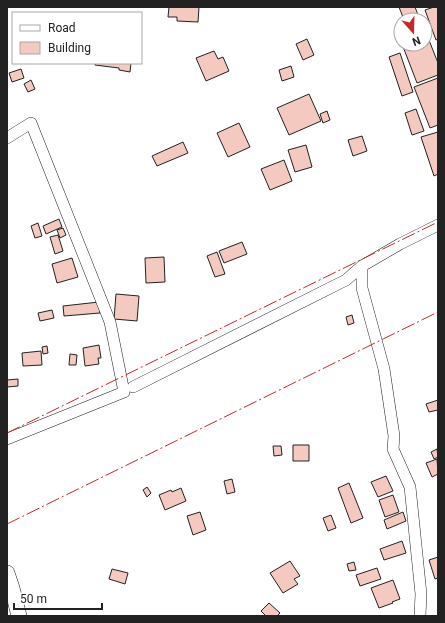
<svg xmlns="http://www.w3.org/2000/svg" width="445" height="623" font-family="Roboto,sans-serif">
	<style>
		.building { fill: #f3c9c0; stroke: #222 }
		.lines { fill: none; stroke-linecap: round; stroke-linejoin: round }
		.street-casing { stroke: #222; stroke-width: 12 }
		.secondary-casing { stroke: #222; stroke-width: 16 }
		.street { stroke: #fff; stroke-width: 11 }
		.secondary { stroke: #fff; stroke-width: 15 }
		.power { stroke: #c62828; stroke-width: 1; stroke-dasharray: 14 3 2 3; stroke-linecap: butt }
	</style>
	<rect width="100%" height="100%" fill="#fff"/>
	<path class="building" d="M 169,7 L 199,7 L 198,22 L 177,21 L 177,17 L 168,17 Z
		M 399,7 L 415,7 L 420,20 L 404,20 Z
		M 434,7 L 438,7 L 438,39 L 436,40 L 425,10 Z
		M 425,30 L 438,63 L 438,75 L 417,83 L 402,44 L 425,44 Z
		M 307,39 L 314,55 L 303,60 L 296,44 Z
		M 214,51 L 218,59 L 223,57 L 229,71 L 206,81 L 196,58 Z
		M 400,53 L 413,92 L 402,96 L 389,57 Z
		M 95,63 L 131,63 L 130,72 L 119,70 L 119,68 L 95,65 Z
		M 291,66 L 294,77 L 282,81 L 279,70 Z
		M 21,69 L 24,78 L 12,82 L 9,73 Z
		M 438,78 L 438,125 L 430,128 L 414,87 Z
		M 31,80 L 35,89 L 28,92 L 24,84 Z
		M 309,94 L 321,121 L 289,135 L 277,108 Z
		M 416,109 L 424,131 L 412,135 L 405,113 Z
		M 327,111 L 330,120 L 323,123 L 320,114 Z
		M 239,123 L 250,147 L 228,157 L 217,133 Z
		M 438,132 L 438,174 L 434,176 L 421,137 Z
		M 362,136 L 367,151 L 353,156 L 348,140 Z
		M 183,142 L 188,153 L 157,166 L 152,156 Z
		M 306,145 L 312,167 L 295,172 L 288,150 Z
		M 284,160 L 292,181 L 270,190 L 261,169 Z
		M 59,219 L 62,227 L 46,234 L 43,226 Z
		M 38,223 L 42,236 L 35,238 L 31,226 Z
		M 63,228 L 66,235 L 60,238 L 57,230 Z
		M 58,235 L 63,251 L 55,254 L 50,237 Z
		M 242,242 L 247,254 L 224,263 L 219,251 Z
		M 217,252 L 225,274 L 215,277 L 207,256 Z
		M 164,257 L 165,282 L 146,283 L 145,258 Z
		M 72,258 L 78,277 L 57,283 L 52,264 Z
		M 116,294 L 139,296 L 137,321 L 114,319 Z
		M 99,302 L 100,313 L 64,316 L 63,306 Z
		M 52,310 L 54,318 L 40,321 L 38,313 Z
		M 352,315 L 354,323 L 348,325 L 346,317 Z
		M 99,345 L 101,358 L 98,358 L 99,364 L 85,366 L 83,348 Z
		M 47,346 L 48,353 L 43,354 L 42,347 Z
		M 41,351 L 42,365 L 23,366 L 22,353 Z
		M 70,354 L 77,355 L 76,365 L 69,365 Z
		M 18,379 L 18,386 L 7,387 L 7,380 Z
		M 438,400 L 438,410 L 429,412 L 426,404 Z
		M 293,445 L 309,445 L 309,461 L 293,461 Z
		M 273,446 L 281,446 L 282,455 L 274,456 Z
		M 437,449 L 438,457 L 434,459 L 431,452 Z
		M 437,459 L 438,474 L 432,477 L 426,463 Z
		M 386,476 L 393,491 L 378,497 L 371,482 Z
		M 232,479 L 235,492 L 227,494 L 224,481 Z
		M 349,483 L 363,518 L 351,523 L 338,488 Z
		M 147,487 L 151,493 L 147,497 L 143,490 Z
		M 181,488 L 186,501 L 165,510 L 159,495 L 171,490 L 172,492 Z
		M 393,495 L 399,512 L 385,517 L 379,500 Z
		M 200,512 L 206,530 L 193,535 L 187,516 Z
		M 403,512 L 406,521 L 387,529 L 384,520 Z
		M 331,515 L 336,528 L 328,531 L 323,518 Z
		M 402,541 L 406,553 L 384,560 L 380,549 Z
		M 438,557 L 438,578 L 435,579 L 429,560 Z
		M 290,561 L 300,576 L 294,579 L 298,584 L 283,593 L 270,573 Z
		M 354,562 L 356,570 L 349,571 L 347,564 Z
		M 377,568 L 381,579 L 360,586 L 356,575 Z
		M 112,569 L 128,573 L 125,584 L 109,579 Z
		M 393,580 L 400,599 L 392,602 L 393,603 L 379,608 L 371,588 Z
		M 269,603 L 280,613 L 277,616 L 266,616 L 261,611 Z"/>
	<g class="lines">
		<defs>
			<path id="street" d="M 7,138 L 31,123 L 110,322 L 124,392 L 7,439
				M 362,266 L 400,244 L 438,225
				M 133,387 L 346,280 L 362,266 L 362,288 L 384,369 L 394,436 L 393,449 L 410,487 L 421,594 L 420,616"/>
			<path id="secondary" d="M 7,573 L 12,588 L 19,616"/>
		</defs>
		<use href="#street" class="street-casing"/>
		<use href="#secondary" class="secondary-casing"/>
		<use href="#street" class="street"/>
		<use href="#secondary" class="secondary"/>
		<path class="power" d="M 7,433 L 438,222
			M 7,524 L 438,312"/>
	</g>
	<rect width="445" height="623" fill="none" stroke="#222222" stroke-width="16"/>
	<rect x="12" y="12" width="130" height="52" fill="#ffffff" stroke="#a7a7a7"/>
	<rect x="20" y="25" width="20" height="6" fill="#ffffff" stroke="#a7a7a7"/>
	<text x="48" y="32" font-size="12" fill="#222222">Road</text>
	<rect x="20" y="42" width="20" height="12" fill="#f3c9c0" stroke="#a7a7a7"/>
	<text x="48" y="52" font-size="12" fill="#222222">Building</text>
	<g transform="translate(413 32) rotate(160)"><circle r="19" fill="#ffffff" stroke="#a7a7a7"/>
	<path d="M0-3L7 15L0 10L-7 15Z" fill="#c62828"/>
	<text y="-6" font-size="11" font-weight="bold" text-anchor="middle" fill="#222222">N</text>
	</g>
	<path d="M14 603v6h88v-6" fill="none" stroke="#222222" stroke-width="2"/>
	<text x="20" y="603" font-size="12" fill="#222222" stroke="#ffffff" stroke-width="3" paint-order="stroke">50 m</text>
</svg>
